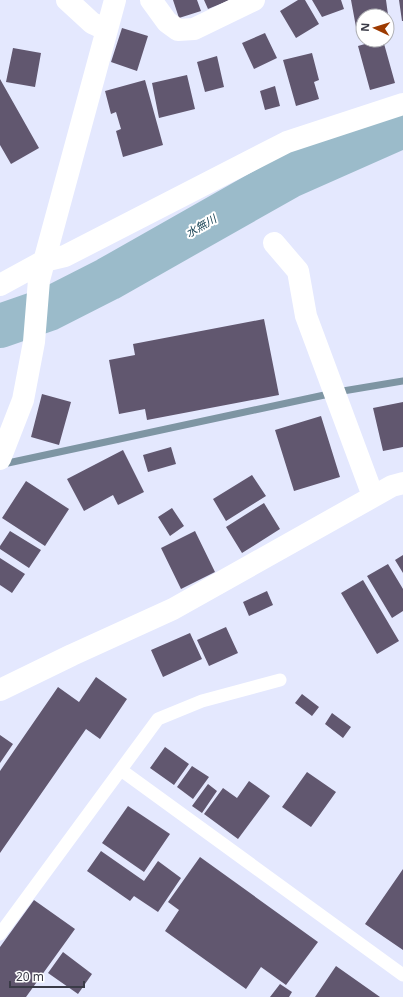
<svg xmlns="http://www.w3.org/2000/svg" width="403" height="997" font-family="'Noto Sans','Noto Sans JP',sans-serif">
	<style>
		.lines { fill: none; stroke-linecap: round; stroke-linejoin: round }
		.stream { stroke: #7e95a3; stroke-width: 7 }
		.river { stroke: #9bbbca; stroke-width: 44 }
		.building { fill: #61576f }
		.lane { stroke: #fff; stroke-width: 13 }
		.street { stroke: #fff; stroke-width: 22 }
		.labels { text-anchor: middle; stroke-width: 4; stroke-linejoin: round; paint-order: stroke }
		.water-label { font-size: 11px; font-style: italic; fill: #123e50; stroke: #fff }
	</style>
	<rect width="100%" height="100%" fill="#e4e8fe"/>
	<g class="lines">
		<path class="stream" d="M 8,463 L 343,391 L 403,381"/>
		<path class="river" d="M 0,326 L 49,309 L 108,279 L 288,177 L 403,126"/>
	</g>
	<path class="building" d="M 173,0 L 197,0 L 201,11 L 179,18 Z
		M 204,0 L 230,0 L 208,9 Z
		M 298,0 L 305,0 L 319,24 L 296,38 L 280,11 Z
		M 312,0 L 341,0 L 344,9 L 322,17 Z
		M 351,0 L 386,0 L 389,22 L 387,22 L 387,16 L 363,16 L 363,26 L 356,27 Z
		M 399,0 L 403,0 L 403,21 L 402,21 Z
		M 122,28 L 148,36 L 137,71 L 111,62 Z
		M 265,33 L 277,58 L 254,69 L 242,43 Z
		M 379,40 L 383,40 L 395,83 L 370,90 L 358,46 Z
		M 13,48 L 41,53 L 35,87 L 6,82 Z
		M 312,53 L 319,80 L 314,82 L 319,99 L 296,106 L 283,60 Z
		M 217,56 L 224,87 L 205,92 L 197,62 Z
		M 187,75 L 195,109 L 159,118 L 152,83 Z
		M 0,79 L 39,148 L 11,164 L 0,145 Z
		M 145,80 L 163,145 L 123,157 L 116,131 L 121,129 L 116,112 L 111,114 L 105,91 Z
		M 275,86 L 280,106 L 265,110 L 260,91 Z
		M 264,319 L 279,395 L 147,420 L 145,409 L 119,414 L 109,360 L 135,355 L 133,344 Z
		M 42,394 L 71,402 L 59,445 L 31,437 Z
		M 403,402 L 403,447 L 383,451 L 373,408 Z
		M 321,416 L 340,477 L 294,491 L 275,430 Z
		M 171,447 L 176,464 L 148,472 L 143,455 Z
		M 123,450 L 144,492 L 118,505 L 113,495 L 84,511 L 67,479 Z
		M 252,475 L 266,496 L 226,521 L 213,499 Z
		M 26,481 L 69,509 L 45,546 L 2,518 Z
		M 264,503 L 280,529 L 242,553 L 226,527 Z
		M 172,508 L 184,526 L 170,536 L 158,517 Z
		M 10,531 L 41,550 L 29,568 L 0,549 L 0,546 Z
		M 195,531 L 215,572 L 181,589 L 161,548 Z
		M 403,555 L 403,573 L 395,560 Z
		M 0,558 L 25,574 L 12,593 L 0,585 Z
		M 388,564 L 403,589 L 403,611 L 392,618 L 367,576 Z
		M 363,580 L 399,641 L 377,654 L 341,593 Z
		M 267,591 L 273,605 L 249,616 L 243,602 Z
		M 226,627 L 238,653 L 209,666 L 197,640 Z
		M 190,633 L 202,659 L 163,677 L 151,650 Z
		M 96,677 L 127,699 L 100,739 L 86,729 L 0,853 L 0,771 L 58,687 L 79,702 Z
		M 302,694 L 319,707 L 312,716 L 295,703 Z
		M 332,713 L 351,727 L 343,738 L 325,724 Z
		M 0,735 L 13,744 L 0,763 Z
		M 165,747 L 189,764 L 174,785 L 150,768 Z
		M 192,766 L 209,777 L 193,799 L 177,787 Z
		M 307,772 L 336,792 L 311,827 L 282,807 Z
		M 249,781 L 270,796 L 238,839 L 204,814 L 223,788 L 237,798 Z
		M 208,784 L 217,791 L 202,813 L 192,806 Z
		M 128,806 L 170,834 L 144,872 L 102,843 Z
		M 101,851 L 144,881 L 158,861 L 181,878 L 158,912 L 134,896 L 130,901 L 87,871 Z
		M 200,857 L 318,942 L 286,985 L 261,967 L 246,989 L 165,931 L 179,910 L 168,902 Z
		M 403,869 L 403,950 L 365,924 Z
		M 34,900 L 75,929 L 26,997 L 0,997 L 0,947 Z
		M 63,952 L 92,974 L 78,994 L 48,973 Z
		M 336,966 L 380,997 L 315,997 Z
		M 280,984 L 292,992 L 289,997 L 270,997 Z"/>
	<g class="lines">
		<path class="lane" d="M 121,770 L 403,975
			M 0,934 L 158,719 L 202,701 L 280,680"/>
		<path class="street" d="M 67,0 L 92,23 L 107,30
			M 151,0 L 167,22 L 178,30 L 194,29 L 254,0
			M 274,243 L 298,271 L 306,316 L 373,496
			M 0,285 L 44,261 L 65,256 L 287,142 L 403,104
			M 0,459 L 23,400 L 34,342 L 39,280 L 115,0
			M 0,690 L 72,655 L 173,609 L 392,486 L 403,483"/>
	</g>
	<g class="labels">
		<g class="water-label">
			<text transform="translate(201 226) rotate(-30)" y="4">水無川</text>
		</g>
	</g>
	<g transform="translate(375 28) rotate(274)"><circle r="19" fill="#ffffff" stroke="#b0b1b5"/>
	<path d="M0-3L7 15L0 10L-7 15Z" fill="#9d3a00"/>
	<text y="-6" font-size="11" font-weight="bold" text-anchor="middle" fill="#3a3b47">N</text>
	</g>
	<path d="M10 981v6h74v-6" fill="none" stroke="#3a3b47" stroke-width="2"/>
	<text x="16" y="981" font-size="12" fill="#3a3b47" stroke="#ffffff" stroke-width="3" paint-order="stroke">20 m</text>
</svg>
